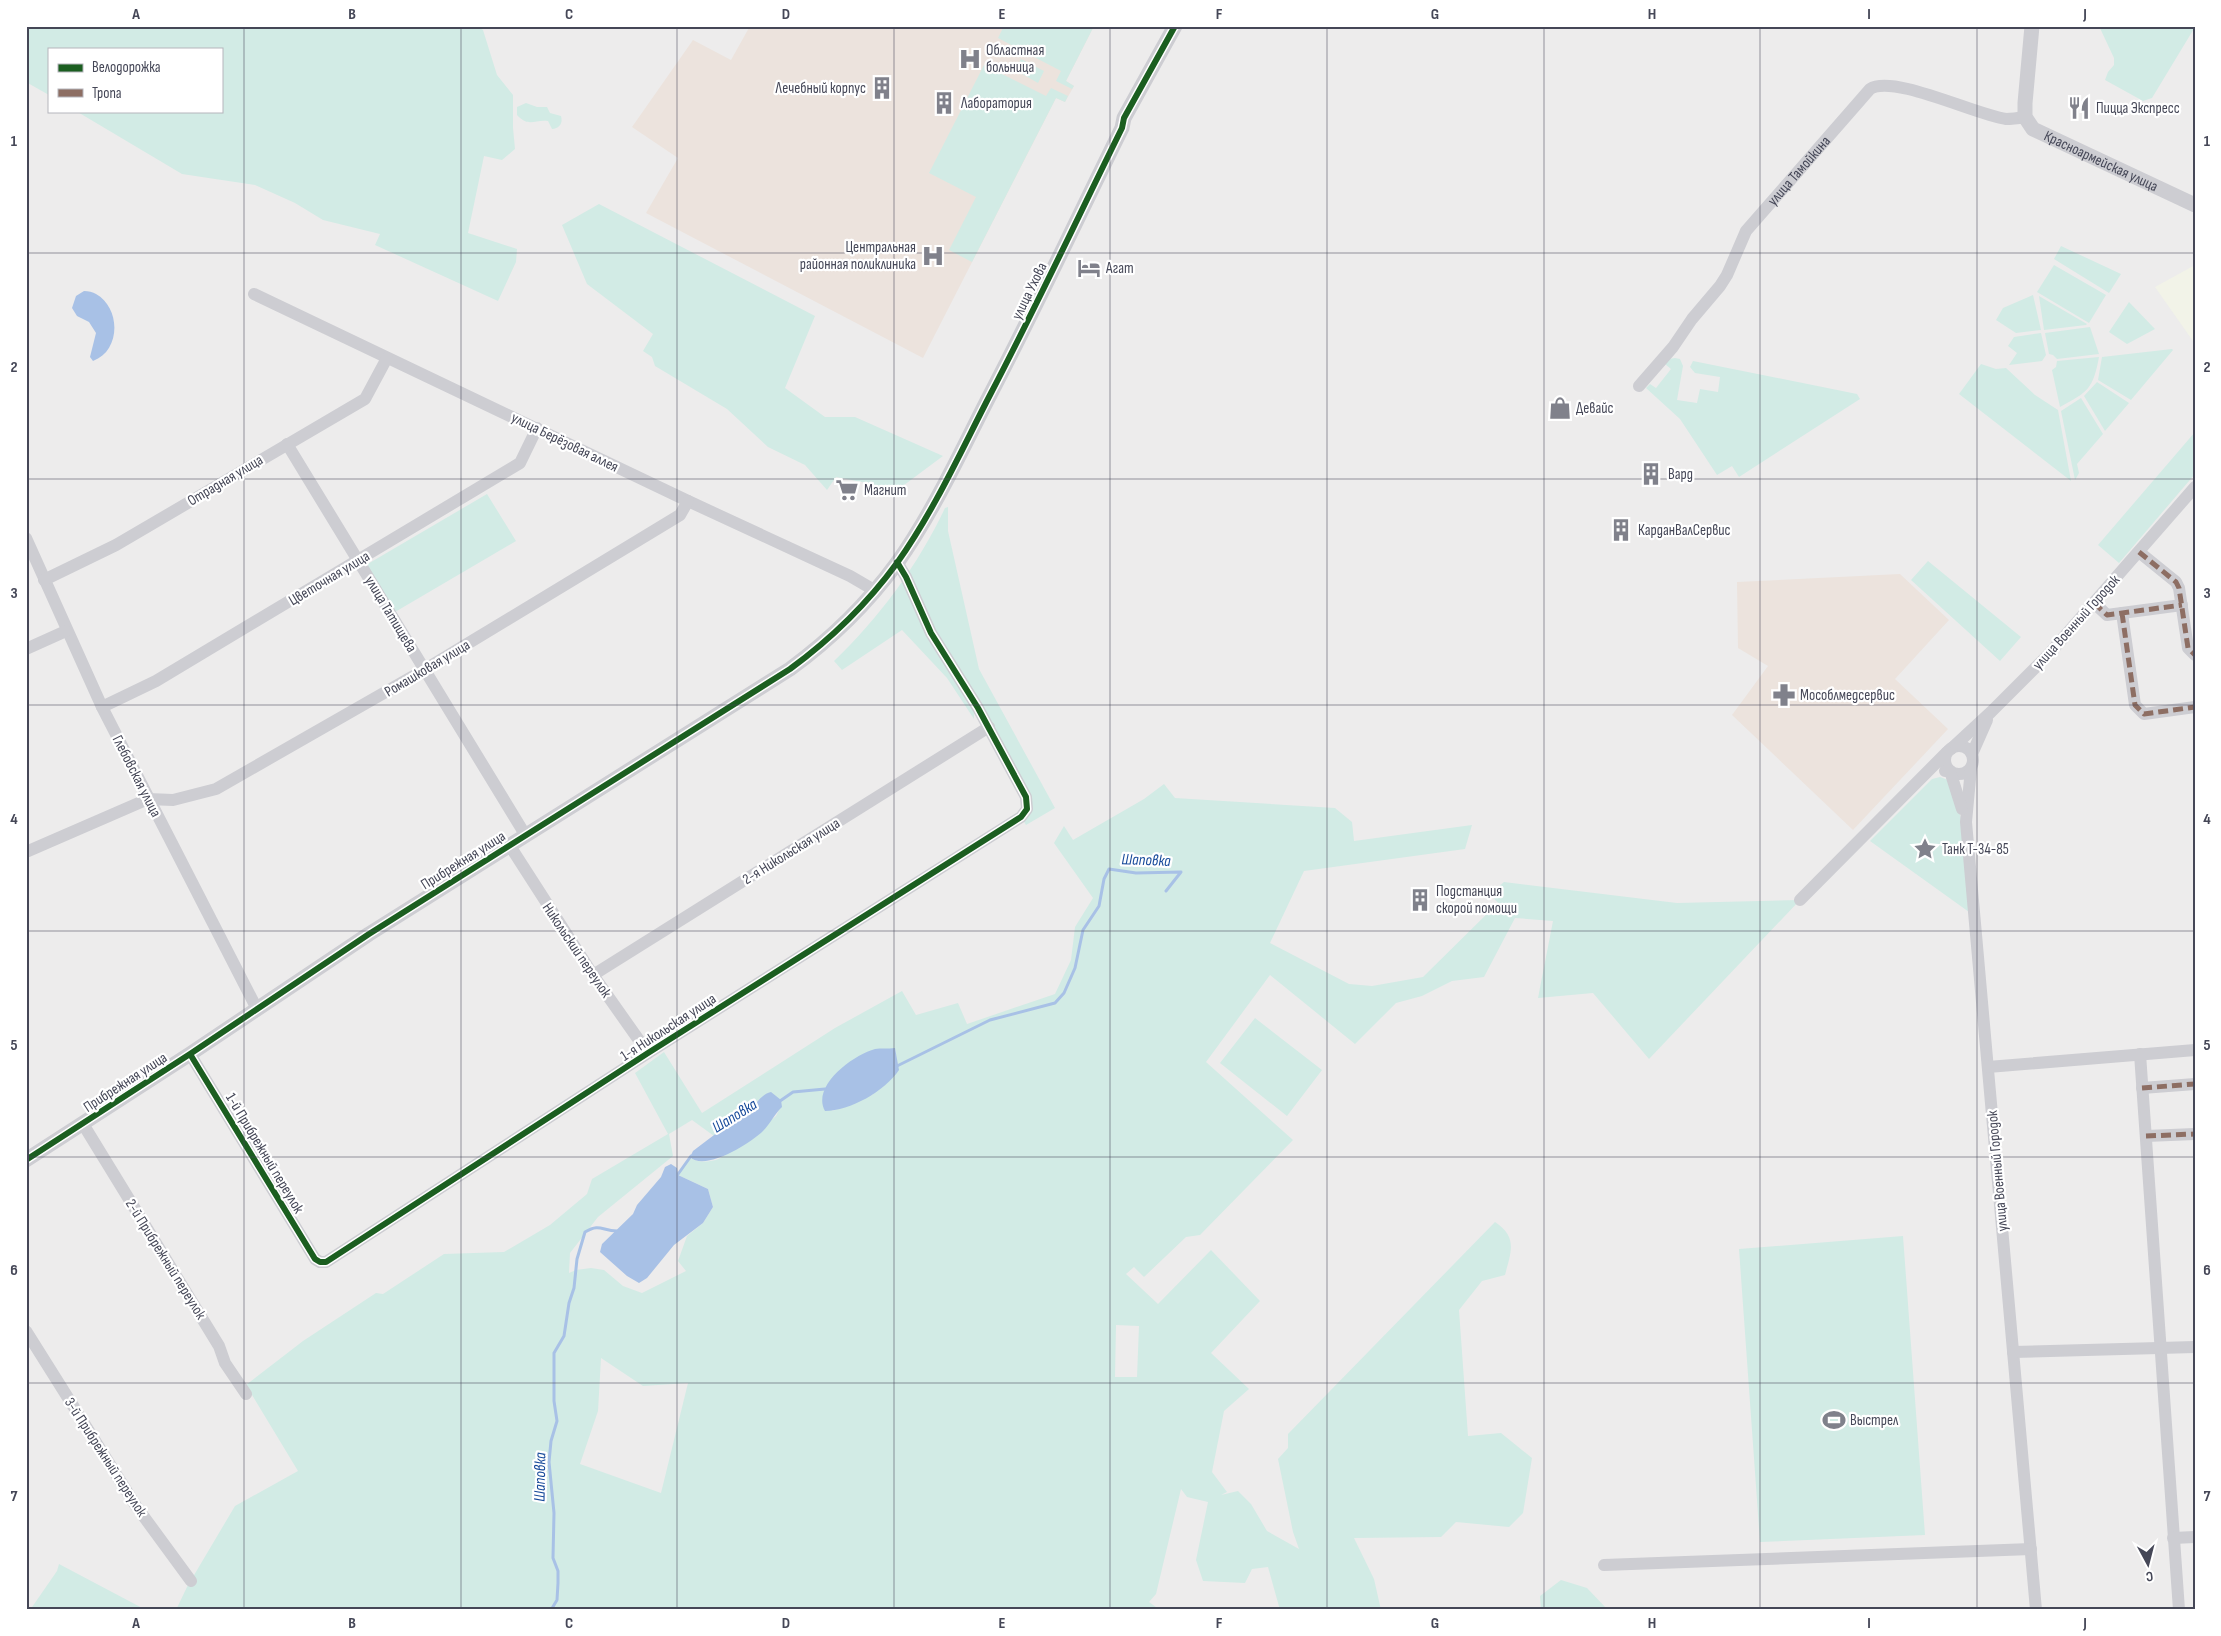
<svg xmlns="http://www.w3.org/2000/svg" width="2221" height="1636" font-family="'Sofia Sans Condensed',sans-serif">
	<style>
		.commercial { fill: #f2f3e8 }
		.medical { fill: #ece3dd }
		.green { fill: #d2ebe5; fill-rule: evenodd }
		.water { fill: #a8c1e6 }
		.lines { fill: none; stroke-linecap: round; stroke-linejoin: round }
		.stream { stroke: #a8c1e6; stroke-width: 3 }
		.minor { stroke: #cdcdd2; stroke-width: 12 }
		.tertiary { stroke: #cdcdd2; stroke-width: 15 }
		.quiet { stroke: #8d6e63; stroke-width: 5; stroke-dasharray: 10 5; stroke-linecap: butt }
		.cycleway-casing { stroke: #fff; stroke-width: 9 }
		.cycleway { stroke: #1b5e20; stroke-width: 6 }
		.grid { fill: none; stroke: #454757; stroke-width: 1; stroke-opacity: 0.55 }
		.labels { text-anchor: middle; stroke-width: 4.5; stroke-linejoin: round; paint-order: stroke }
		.poi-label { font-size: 15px; fill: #454757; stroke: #fff; text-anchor: start }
		.street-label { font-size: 15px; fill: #454757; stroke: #fff }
		.water-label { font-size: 16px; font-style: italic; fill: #16499a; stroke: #fff }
		.neatline { fill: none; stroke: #454757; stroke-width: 2 }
		.grid-label { font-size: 16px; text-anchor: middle; font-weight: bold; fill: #454757 }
	</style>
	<rect width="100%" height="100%" fill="#edecec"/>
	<path class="commercial" d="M 2195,265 L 2195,344 L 2155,287 Z"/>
	<path class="medical" d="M 750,26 L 1094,26 L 1066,81 L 1074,86 L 1065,102 L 1056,98 L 923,358 L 646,213 L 678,158 L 632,127 L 693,40 L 731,60 Z
		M 1900,574 L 1949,620 L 1895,679 L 1948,729 L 1853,830 L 1732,715 L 1768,666 L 1738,648 L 1737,582 Z"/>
	<path class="green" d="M 26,26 L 476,26 L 483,30 L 497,75 L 513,95 L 513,128 L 515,149 L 502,160 L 484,156 L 468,233 L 517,249 L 516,262 L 498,301 L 375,245 L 380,234 L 323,220 L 295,203 L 255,185 L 182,174 L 76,111 L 221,111 L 221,49 L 49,49 L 49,95 L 26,82 Z
		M 1004,26 L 1094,26 L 1066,81 L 1074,86 L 1072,89 L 1056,81 L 1061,71 L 998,38 Z
		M 2099,26 L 2195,26 L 2195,27 L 2152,98 L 2143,101 L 2105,80 L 2108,72 L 2114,65 L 2114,58 Z
		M 1021,59 L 1044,71 L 1038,83 L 1015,70 Z
		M 984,65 L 1046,96 L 1051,88 L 1068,96 L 1065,102 L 1056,98 L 972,262 L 949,250 L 976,197 L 929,173 Z
		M 526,103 L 537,107 L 547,107 L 550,113 L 561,116 C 563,123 560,128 552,129 L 548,121 C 535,119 529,128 517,115 L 517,107 Z
		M 599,204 L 815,316 L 785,388 L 825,417 L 855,417 L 943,456 L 892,494 L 867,483 L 836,477 L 827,490 L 805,465 L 768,447 L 727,409 L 655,366 L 652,357 L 643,351 L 653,334 L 587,284 L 562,225 Z
		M 2061,246 L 2121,274 L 2109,293 L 2054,259 Z
		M 2054,265 L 2106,295 L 2089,323 L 2037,292 Z
		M 2033,295 L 2041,330 L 2016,333 L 1996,320 L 2003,308 Z
		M 2039,296 L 2087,324 L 2086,325 L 2044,330 Z
		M 2129,302 L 2155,329 L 2127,344 L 2109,332 Z
		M 2090,327 L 2099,354 L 2057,359 L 2053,355 L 2049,354 L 2045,333 Z
		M 2041,333 L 2046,355 L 2042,361 L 2009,365 L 2017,353 L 2008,346 L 2014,337 Z
		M 2172,349 L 2173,350 L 2131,400 L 2098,380 L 2102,357 Z
		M 2099,357 C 2093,389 2088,392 2060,407 L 2052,370 L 2056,367 L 2057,361 Z
		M 1675,358 L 1680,359 L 1683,366 L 1677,400 L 1697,403 L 1700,389 L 1718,392 L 1720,377 L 1695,373 L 1690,367 L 1693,361 L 1857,394 L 1860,399 L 1739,477 L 1732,466 L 1717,475 L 1680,419 L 1646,388 L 1650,384 L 1656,388 L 1671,369 L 1665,364 L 1669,359 Z
		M 1981,364 L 1996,369 L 2006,368 L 2035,395 L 2058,410 L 2071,481 L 1959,394 Z
		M 2097,382 L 2129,403 L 2105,431 L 2084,396 Z
		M 2081,398 L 2103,434 L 2077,464 L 2079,473 L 2075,480 L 2061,411 Z
		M 2195,432 L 2195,474 L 2119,563 L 2098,545 Z
		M 487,494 L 516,541 L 395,612 L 366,565 Z
		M 948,507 L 948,531 L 979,669 L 1055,808 L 1026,825 L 1021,817 L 1027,809 L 974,711 L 974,719 L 947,678 L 902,630 L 842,670 L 834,661 C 880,617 918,565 945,508 Z
		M 1928,561 L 2021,637 L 2000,661 L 1911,580 Z
		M 1940,777 L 1948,780 C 1968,820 1966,868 1969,912 L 1870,841 L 1932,779 Z
		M 1164,784 L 1175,798 L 1335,808 L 1352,822 L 1354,841 L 1472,825 L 1465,849 L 1304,871 L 1270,943 L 1349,984 L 1372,986 L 1423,977 L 1498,903 L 1490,894 L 1504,882 L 1677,903 L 1800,900 L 1649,1059 L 1593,993 L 1538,998 L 1553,921 L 1515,918 L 1484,977 L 1452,981 L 1422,996 L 1396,1003 L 1355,1044 L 1270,975 L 1206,1062 L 1293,1140 L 1200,1235 L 1186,1237 L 1144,1277 L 1134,1267 L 1126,1274 L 1158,1304 L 1211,1250 L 1260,1301 L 1211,1353 L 1249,1389 L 1224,1411 L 1212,1472 L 1227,1492 L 1221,1495 L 1238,1491 L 1251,1504 L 1267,1531 L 1299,1549 L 1293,1532 L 1278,1459 L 1288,1448 L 1288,1434 L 1495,1222 C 1518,1237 1511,1252 1505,1275 L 1482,1281 L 1459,1310 L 1468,1436 L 1501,1433 L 1532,1458 L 1523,1513 L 1509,1527 L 1456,1522 L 1441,1537 L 1354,1538 L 1374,1579 L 1381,1610 L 1280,1610 L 1268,1567 L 1252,1569 L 1245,1583 L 1203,1581 L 1196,1560 L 1208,1502 L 1187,1497 L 1181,1489 L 1156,1594 L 1149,1602 L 1160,1610 L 176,1610 L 187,1587 L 235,1506 L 298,1471 L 246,1385 L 303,1341 L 376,1293 L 383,1294 L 444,1254 L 504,1252 L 550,1225 L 587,1194 L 592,1179 L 668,1134 L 635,1073 L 664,1052 L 702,1113 L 835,1028 L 902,991 L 916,1015 L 958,1003 L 967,1024 L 1055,994 L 1071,960 L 1075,927 L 1093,898 L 1054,843 L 1064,826 L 1073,840 L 1144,799 ZM 895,1049 L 898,1066 L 872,1095 L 832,1111 ZM 760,1099 L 779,1110 L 776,1116 C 765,1125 727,1156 716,1160 C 708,1162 696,1163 690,1157 L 678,1175 L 708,1189 L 713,1207 L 703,1223 L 687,1236 L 678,1261 L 686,1271 L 642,1293 L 623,1286 L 604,1270 L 591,1268 L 576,1270 L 569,1273 L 570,1253 L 598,1217 L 673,1156 L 669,1134 L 692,1120 L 714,1136 ZM 1116,1325 L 1139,1326 L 1137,1377 L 1115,1377 ZM 601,1358 L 643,1386 L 688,1383 L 661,1493 L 580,1464 L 598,1411 Z
		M 1255,1018 L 1322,1070 L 1287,1116 L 1220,1063 Z
		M 1903,1236 L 1925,1535 L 1760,1542 L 1739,1249 Z
		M 59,1564 L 146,1610 L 30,1610 L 57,1571 Z
		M 1561,1580 L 1587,1588 L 1608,1610 L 1541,1610 L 1540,1596 Z"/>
	<path class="water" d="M 84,291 C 88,291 93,292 96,294 C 121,308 121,351 93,361 L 90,357 L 96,333 L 89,322 L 77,316 L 72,308 L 76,296 Z
		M 895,1048 L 899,1070 C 885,1091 850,1111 825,1111 C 811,1086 853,1055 875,1049 C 881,1048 888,1049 895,1048 Z
		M 771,1092 L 781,1100 L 782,1107 C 776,1112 770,1124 763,1131 C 751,1143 705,1172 690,1157 L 693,1151 C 712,1137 730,1122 750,1109 C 757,1103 762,1094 771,1092 Z
		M 671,1164 L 677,1168 L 678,1175 L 708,1189 L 713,1207 L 703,1223 L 674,1245 L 647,1278 L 639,1283 L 627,1276 L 600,1252 L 602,1244 L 633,1214 L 637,1205 L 661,1177 L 665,1167 Z"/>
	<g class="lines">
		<path class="stream" d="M 895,1067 L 990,1020 L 1055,1003 L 1064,993 L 1075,968 L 1083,930 L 1099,906 L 1104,879 L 1109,869 L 1136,873 L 1181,872 L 1166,891
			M 780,1101 L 793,1092 L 825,1089
			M 676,1177 L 691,1156
			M 551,1610 L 557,1600 L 558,1583 L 558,1571 L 553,1558 L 554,1513 L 549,1462 L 551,1441 L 557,1421 L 554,1401 L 554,1353 L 564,1336 L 569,1303 L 574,1288 L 577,1259 L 585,1232 C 600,1223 602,1231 617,1231"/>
		<g class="minor">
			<path d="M 254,294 L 688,501 L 850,576 L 874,590"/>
			<path id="s1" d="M 1639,386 L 1673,347 L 1692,319 L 1720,286 L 1727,275 L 1746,231 L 1870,89 C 1893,74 1976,115 2006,119 C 2012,119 2019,118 2025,117"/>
			<path d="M 287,444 L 526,836"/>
			<path d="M 26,538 L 102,707 L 257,1009"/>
			<path d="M 2139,552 L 2176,582 L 2179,588 L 2188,648 L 2195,655"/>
			<path d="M 44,580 L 116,545 L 365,399 L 387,358"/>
			<path d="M 2094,603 L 2107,615 L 2182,605"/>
			<path d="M 2122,613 L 2135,705 L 2144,714 L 2195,707"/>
			<path d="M 26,649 L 66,631"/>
			<path d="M 102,707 L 156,681 L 520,463 L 537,428"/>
			<circle cx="1959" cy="760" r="14"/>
			<path d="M 1951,749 L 1991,712 L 2049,654 L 2195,487"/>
			<path d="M 1972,754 L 1987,720"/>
			<path d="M 1971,768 L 1966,822 L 2036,1610"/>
			<path d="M 1945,771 L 1950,771 L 1962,809"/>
			<path d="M 510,846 L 593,975 L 648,1053"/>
			<path d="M 26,852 L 148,799 L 173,800 L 216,789 L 424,670 L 680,515 L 688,501"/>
			<path d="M 1800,900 L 1947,752"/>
			<path d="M 593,975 L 989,727"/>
			<path d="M 190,1054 L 315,1259 L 320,1262 L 326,1262 L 648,1053 L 1021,817 L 1027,809 L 1026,797 L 978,708 L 931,633 L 906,577 L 897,562"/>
			<path d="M 2140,1054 L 2179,1610"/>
			<path d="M 1988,1067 L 2195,1050"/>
			<path d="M 2142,1088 L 2195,1084"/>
			<path d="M 83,1124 L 219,1346 L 225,1363 L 246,1394"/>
			<path d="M 2146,1136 L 2195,1134"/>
			<path d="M 26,1331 L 136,1506 L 191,1581"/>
			<path d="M 2013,1352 L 2195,1347"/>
			<path d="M 2173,1538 L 2195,1537"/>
			<path d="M 1604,1565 L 2031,1549"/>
		</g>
		<g class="tertiary">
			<path id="s2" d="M 2032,26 L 2025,103 L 2025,117 L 2033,129 L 2195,205"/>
			<path d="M 26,1160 L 190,1054 L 369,934 L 790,669 C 831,639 867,604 897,563 C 934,511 961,451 990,395 C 1036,307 1078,217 1122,128 L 1124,118 L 1175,26"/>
		</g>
		<path class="quiet" d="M 2139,552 L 2176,582 L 2179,588 L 2188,648 L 2195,655
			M 2094,603 L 2107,615 L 2182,605
			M 2122,613 L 2135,705 L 2144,714 L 2195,707
			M 2142,1088 L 2195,1084
			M 2146,1136 L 2195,1134"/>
		<defs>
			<path id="cycleway" d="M 190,1054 L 315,1259 L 320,1262 L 326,1262 L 648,1053 L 1021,817 L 1027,809 L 1026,797 L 978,708 L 931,633 L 906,577 L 897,562
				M 26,1160 L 190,1054 L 369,934 L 790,669 C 831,639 867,604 897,563 C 934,511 961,451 990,395 C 1036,307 1078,217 1122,128 L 1124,118 L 1175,26"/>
		</defs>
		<use href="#cycleway" class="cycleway-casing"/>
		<use href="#cycleway" class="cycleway"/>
	</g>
	<path class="grid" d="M 244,26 L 244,1610M 461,26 L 461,1610M 677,26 L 677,1610M 894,26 L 894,1610M 1110,26 L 1110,1610M 1327,26 L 1327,1610M 1544,26 L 1544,1610M 1760,26 L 1760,1610M 1977,26 L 1977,1610M 26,253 L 2195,253M 26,479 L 2195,479M 26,705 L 2195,705M 26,931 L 2195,931M 26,1157 L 2195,1157M 26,1383 L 2195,1383"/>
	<defs>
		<symbol id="hospital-bare" viewBox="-9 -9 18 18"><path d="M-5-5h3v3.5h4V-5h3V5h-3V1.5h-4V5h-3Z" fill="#80818b" stroke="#fff" stroke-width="2.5" paint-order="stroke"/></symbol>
		<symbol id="building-bare" viewBox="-9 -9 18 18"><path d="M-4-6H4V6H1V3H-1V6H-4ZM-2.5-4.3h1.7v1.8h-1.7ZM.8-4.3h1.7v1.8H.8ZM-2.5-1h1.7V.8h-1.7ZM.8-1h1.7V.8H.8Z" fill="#80818b" stroke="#fff" stroke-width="2.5" paint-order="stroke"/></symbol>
		<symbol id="restaurant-bare" viewBox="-9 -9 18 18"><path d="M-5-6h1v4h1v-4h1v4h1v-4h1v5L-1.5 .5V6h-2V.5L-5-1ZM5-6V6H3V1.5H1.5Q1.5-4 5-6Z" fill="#80818b" stroke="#fff" stroke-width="2.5" paint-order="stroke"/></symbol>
		<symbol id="hotel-bare" viewBox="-9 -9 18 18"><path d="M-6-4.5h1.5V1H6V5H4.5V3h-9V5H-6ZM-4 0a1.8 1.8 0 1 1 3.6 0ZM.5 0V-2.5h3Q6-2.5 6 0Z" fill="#80818b" stroke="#fff" stroke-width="2.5" paint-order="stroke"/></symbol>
		<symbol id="shop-bare" viewBox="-9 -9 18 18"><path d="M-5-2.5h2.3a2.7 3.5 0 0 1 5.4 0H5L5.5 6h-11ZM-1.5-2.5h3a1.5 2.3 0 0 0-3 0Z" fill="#80818b" stroke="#fff" stroke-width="2.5" paint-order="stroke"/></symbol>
		<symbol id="supermarket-bare" viewBox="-9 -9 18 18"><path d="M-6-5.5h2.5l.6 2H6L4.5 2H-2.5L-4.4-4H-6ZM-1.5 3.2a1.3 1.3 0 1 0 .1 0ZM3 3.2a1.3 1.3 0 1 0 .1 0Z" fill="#80818b" stroke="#fff" stroke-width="2.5" paint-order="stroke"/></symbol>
		<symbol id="pharmacy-bare" viewBox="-9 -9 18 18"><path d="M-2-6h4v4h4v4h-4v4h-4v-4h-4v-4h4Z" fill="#80818b" stroke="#fff" stroke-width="2.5" paint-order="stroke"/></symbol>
		<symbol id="sight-bare" viewBox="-9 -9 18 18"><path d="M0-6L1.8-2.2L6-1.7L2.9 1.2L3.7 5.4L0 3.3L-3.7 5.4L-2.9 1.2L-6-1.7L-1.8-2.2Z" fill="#80818b" stroke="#fff" stroke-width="2.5" paint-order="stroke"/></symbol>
		<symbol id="stadium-bare" viewBox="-9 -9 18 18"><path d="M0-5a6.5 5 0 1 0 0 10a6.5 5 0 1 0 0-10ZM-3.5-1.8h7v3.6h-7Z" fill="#80818b" stroke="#fff" stroke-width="2.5" paint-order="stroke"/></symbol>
	</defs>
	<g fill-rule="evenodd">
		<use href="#hospital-bare" x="954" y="43" width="32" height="32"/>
		<use href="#building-bare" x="866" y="72" width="32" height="32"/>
		<use href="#building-bare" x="928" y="87" width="32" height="32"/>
		<use href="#restaurant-bare" x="2063" y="92" width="32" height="32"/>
		<use href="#hospital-bare" x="917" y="240" width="32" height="32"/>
		<use href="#hotel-bare" x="1073" y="252" width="32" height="32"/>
		<use href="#shop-bare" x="1544" y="392" width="32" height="32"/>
		<use href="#building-bare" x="1635" y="458" width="32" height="32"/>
		<use href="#supermarket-bare" x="831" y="474" width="32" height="32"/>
		<use href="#building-bare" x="1605" y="514" width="32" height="32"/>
		<use href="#pharmacy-bare" x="1768" y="679" width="32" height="32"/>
		<use href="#sight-bare" x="1909" y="833" width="32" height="32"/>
		<use href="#building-bare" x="1404" y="884" width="32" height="32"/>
		<use href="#stadium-bare" x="1818" y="1404" width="32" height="32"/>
	</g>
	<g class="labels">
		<g class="poi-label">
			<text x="986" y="55">Областная<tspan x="986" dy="17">больница</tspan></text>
			<text x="866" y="93" text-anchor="end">Лечебный корпус</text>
			<text x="961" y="108">Лаборатория</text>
			<text x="2096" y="113">Пицца Экспресс</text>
			<text x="916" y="252" text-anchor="end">Центральная<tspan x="916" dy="17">районная поликлиника</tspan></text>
			<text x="1106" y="273">Агат</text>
			<text x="1576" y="413">Девайс</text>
			<text x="1668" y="479">Вард</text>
			<text x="864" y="495">Магнит</text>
			<text x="1638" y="535">КарданВалСервис</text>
			<text x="1800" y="700">Мособлмедсервис</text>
			<text x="1942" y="854">Танк Т-34-85</text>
			<text x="1436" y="896">Подстанция<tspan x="1436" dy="17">скорой помощи</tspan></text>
			<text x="1850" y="1425">Выстрел</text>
		</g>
		<g class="street-label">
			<text dy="5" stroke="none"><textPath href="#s2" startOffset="181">Красноармейская улица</textPath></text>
			<text dy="5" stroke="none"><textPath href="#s1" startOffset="270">улица Тамойкина</textPath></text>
			<text transform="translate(1029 291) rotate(-64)" y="5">улица Ухова</text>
			<text transform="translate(565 442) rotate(26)" y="5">улица Берёзовая аллея</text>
			<text transform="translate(225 480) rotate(-31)" y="5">Отрадная улица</text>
			<text transform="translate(329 578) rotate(-31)" y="5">Цветочная улица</text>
			<text transform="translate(391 614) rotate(59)" y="5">улица Татищева</text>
			<text transform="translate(2076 622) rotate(-48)" y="5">улица Военный Городок</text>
			<text transform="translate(427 668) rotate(-31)" y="5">Ромашковая улица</text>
			<text transform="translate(137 776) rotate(63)" y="5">Глебовская улица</text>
			<text transform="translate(791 851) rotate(-32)" y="5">2-я Никольская улица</text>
			<text transform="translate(463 860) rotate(-32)" y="5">Прибрежная улица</text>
			<text transform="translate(577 950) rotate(56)" y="5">Никольский переулок</text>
			<text transform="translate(668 1027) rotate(-33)" y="5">1-я Никольская улица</text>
			<text transform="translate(125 1082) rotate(-33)" y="5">Прибрежная улица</text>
			<text transform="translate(265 1153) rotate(59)" y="5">1-й Прибрежный переулок</text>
			<text transform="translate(1997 1171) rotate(-95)" y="5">улица Военный Городок</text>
			<text transform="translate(166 1259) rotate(58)" y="5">2-й Прибрежный переулок</text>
			<text transform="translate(106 1457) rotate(57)" y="5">3-й Прибрежный переулок</text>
		</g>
		<g class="water-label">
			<text transform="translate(1146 859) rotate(2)" y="6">Шаповка</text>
			<text transform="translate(734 1115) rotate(-32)" y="6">Шаповка</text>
			<text transform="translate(539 1477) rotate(-89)" y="6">Шаповка</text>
		</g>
	</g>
	<rect width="2221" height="1636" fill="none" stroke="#ffffff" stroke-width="55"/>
	<rect x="48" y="48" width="175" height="65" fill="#ffffff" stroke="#b5b5bc"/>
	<rect x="58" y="64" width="25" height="8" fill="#1b5e20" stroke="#b5b5bc"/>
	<text x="92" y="72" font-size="15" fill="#454757">Велодорожка</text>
	<rect x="58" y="89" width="25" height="8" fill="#8d6e63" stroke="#b5b5bc"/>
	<text x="92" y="98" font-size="15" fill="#454757">Тропа</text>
	<g transform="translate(2148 1564) rotate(173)" stroke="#ffffff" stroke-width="4" paint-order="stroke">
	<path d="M0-4L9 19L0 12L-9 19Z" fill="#454757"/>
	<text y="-8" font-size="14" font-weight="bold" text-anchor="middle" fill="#454757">С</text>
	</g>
	<rect x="28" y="28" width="2166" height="1580" class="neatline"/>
	<g class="grid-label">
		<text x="136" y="19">A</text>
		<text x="352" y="19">B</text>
		<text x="569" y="19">C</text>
		<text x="786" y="19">D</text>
		<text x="1002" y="19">E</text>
		<text x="1219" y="19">F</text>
		<text x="1435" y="19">G</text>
		<text x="1652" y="19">H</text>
		<text x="1869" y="19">I</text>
		<text x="2085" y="19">J</text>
		<text x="14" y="146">1</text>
		<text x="2207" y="146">1</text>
		<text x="14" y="372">2</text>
		<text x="2207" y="372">2</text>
		<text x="14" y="598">3</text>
		<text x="2207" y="598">3</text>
		<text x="14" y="824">4</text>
		<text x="2207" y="824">4</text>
		<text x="14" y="1050">5</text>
		<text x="2207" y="1050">5</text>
		<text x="14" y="1275">6</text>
		<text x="2207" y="1275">6</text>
		<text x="14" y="1501">7</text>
		<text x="2207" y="1501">7</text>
		<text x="136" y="1628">A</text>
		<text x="352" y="1628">B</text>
		<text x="569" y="1628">C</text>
		<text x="786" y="1628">D</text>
		<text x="1002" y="1628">E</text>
		<text x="1219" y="1628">F</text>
		<text x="1435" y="1628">G</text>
		<text x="1652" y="1628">H</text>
		<text x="1869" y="1628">I</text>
		<text x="2085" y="1628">J</text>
	</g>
</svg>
